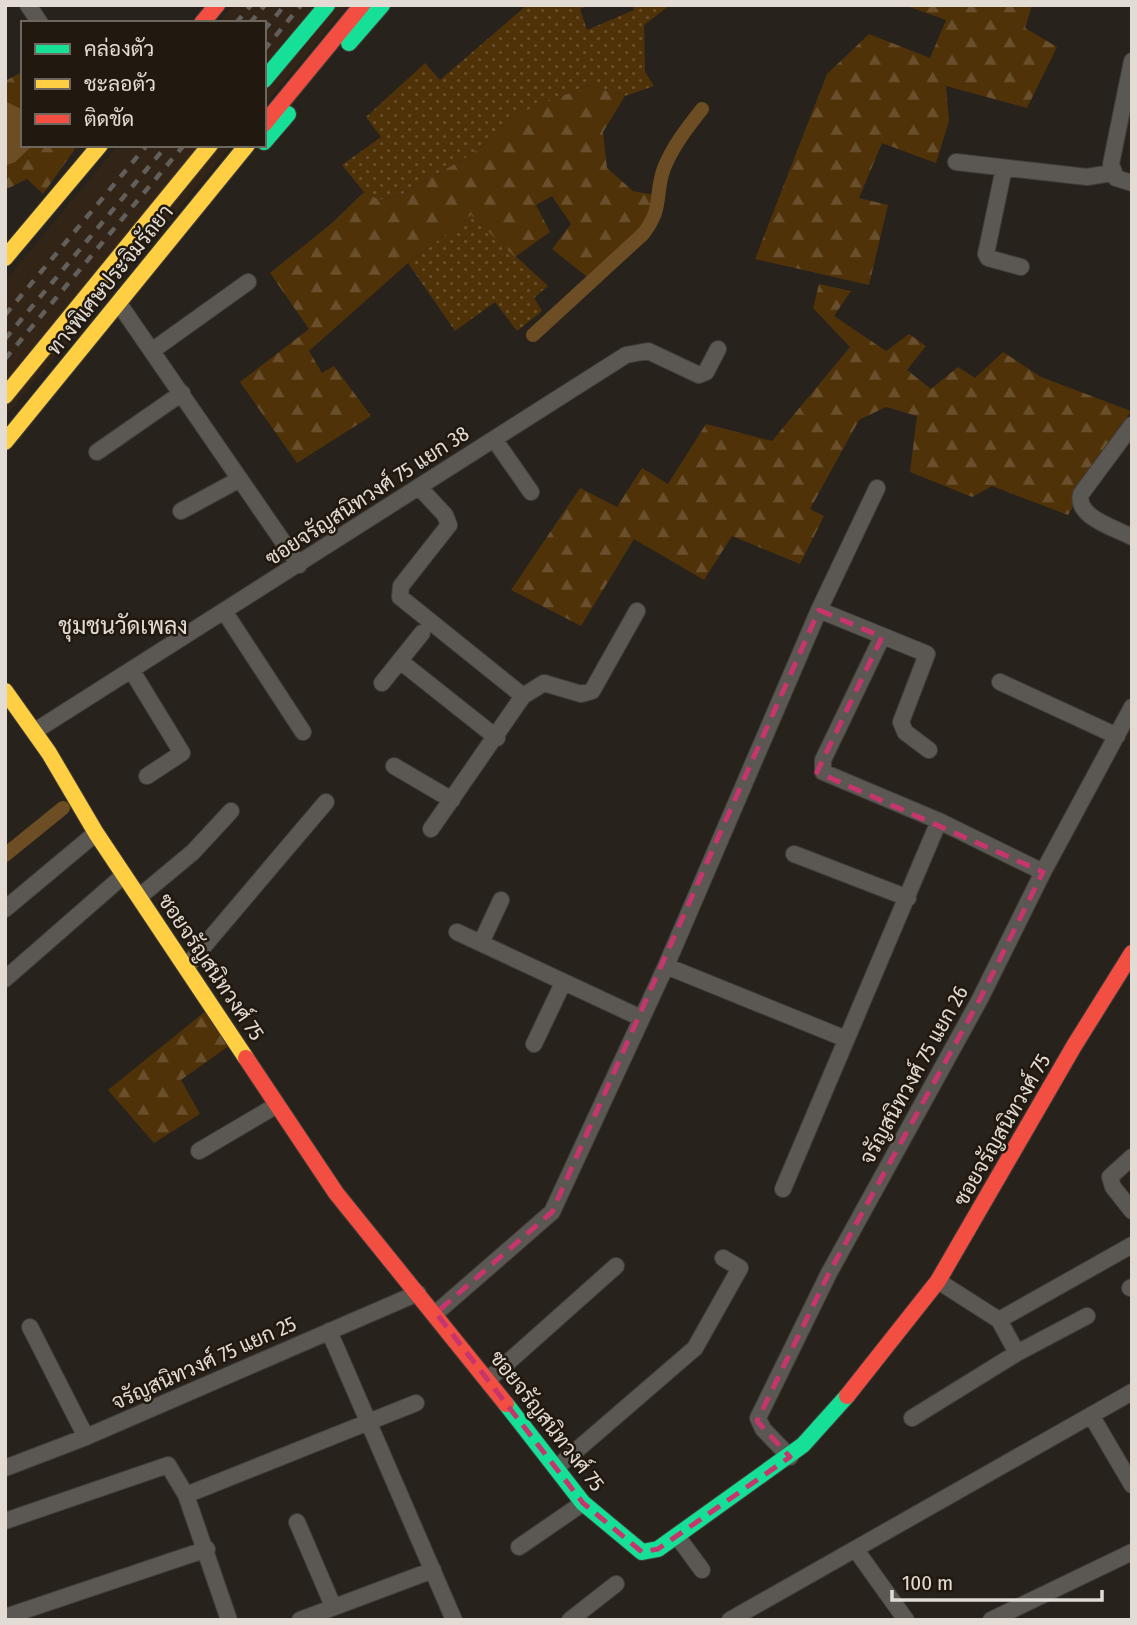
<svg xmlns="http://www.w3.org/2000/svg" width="1137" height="1625" font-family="'Fira Sans Condensed',Sarabun,sans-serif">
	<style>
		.built { fill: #322518 }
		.green { fill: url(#green-dots) }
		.forest { fill: url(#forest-firs) }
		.water { fill: #6d4d24 }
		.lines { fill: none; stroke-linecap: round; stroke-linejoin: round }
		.canal { stroke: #6d4d24; stroke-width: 14 }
		.street-casing { stroke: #413d39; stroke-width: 18 }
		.fast-casing { stroke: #413d39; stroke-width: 18 }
		.slow-casing { stroke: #413d39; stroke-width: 18 }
		.jam-casing { stroke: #413d39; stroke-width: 18 }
		.street { stroke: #5b5753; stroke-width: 16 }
		.fast { stroke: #16e098; stroke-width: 16 }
		.slow { stroke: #ffcf43; stroke-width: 16 }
		.jam { stroke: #f24e42; stroke-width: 16 }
		.rail { stroke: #625f5b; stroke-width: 4.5; stroke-dasharray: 9 9; stroke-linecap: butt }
		.marked { fill: none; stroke: #c7356d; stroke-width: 5; stroke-dasharray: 14 9; stroke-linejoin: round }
		.labels { text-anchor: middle; stroke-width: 5; stroke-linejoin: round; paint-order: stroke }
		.street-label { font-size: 21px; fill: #e2dcd5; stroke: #21190f }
		.neighbourhood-label { font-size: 23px; fill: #e2dcd5; stroke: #21190f }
	</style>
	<defs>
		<pattern id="green-dots" width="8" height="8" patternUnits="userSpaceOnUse" patternTransform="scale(1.75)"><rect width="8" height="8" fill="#503209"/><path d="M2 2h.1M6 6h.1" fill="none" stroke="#694f2c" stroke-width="1.8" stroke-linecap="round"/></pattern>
		<pattern id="forest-firs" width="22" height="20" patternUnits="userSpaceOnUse" patternTransform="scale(1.75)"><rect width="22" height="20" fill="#503209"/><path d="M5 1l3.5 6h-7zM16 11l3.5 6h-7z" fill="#694f2c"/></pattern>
	</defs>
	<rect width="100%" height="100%" fill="#27221c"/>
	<path class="built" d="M 233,5 L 348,5 L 264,106 L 264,23 L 219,23 Z
		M 118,145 L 232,145 L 5,417 L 5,281 Z"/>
	<path class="green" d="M 527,5 L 589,5 L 580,9 L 587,30 L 634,10 L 632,5 L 670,5 L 644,25 L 645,72 L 654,86 L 625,96 L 589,85 L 523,112 L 469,156 L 402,194 L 380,200 L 364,192 L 342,165 L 381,137 L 366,117 L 425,63 L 440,80 Z
		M 471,215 L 548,286 L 534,298 L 542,311 L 517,331 L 495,302 L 455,331 L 408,263 Z"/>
	<path class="forest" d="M 904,5 L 1032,5 L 1025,28 L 1057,47 L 1027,108 L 946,86 L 949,121 L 936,163 L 882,143 L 859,198 L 888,205 L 869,285 L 755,259 L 827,74 L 869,34 L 930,58 L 946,20 Z
		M 20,73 L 23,77 L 23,145 L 73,145 L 75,149 L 43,194 L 27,179 L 5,190 L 5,81 Z
		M 589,85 L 625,96 L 603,132 L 607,168 L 633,191 L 654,195 L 648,225 L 591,280 L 552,249 L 571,224 L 552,196 L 536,205 L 550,232 L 515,257 L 471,215 L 408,263 L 309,351 L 322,373 L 334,366 L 371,416 L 297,463 L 240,382 L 309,329 L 270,273 L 332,223 L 364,192 L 380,200 L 402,194 L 469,156 L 523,112 Z
		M 819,284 L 851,291 L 834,316 L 886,351 L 909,334 L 926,346 L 907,370 L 931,389 L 958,367 L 975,378 L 1003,352 L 1041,377 L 1131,411 L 1068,515 L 992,486 L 972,497 L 910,472 L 917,416 L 886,407 L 859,420 L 810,509 L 824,516 L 800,564 L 732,536 L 704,580 L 634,539 L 581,626 L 511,590 L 580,488 L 617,507 L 642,468 L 668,484 L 706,424 L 772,441 L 850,347 L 813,308 Z
		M 207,1010 L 230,1045 L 181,1080 L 200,1114 L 154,1143 L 108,1090 Z"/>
	<path class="water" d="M 5,101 L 23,110 L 23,145 L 33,145 L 15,162 L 5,166 Z"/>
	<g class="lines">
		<path class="canal" d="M 533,335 L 643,234 C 664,207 654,196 664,168 C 673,146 687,128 702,109
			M 5,855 L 63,808"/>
		<defs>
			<path id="street" d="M 28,5 L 40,23
				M 1132,61 L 1111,164 L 1116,178 L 1132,183
				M 956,162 L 1087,177 L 1112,173
				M 1004,168 L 986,254 L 988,258 L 1021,267
				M 122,308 L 299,565
				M 153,350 L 248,282
				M 1132,425 L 1081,494 C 1075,517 1115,528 1132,537
				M 494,439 L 531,492
				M 97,452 L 182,393
				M 419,487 L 445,515 L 449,525 L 401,586 L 400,597 L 523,696
				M 181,511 L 240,479
				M 819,610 L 927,654 L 901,722 L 905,732 L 929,750
				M 224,611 L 303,732
				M 882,637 L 823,760 L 823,772 L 939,821 L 1043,872
				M 400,661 L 497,738
				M 132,671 L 182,753 L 147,776
				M 1000,682 L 1117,736
				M 382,683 L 422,633
				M 35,731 L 626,355 L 648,351 L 699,375 L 706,372 L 718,349
				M 394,766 L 452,800
				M 431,829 L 523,696 L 544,683 L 581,694 L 592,691 L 637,611
				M 794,854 L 908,898
				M 139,897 L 193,852 L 231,811
				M 5,909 L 96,833
				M 457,932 L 641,1018
				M 481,943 L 501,900
				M 187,966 L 326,802
				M 666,966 L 846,1039
				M 5,979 L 124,875
				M 534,1044 L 563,983
				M 199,1151 L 277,1105
				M 1132,1157 L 1110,1177 L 1113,1187 L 1132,1211
				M 783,1189 L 939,821
				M 938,1281 L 999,1320 L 1132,1245
				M 1130,1288 L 1132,1287
				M 436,1313 L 552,1212 L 666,966 L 819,610 L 877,488
				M 999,1320 L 1017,1353
				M 30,1327 L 86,1437
				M 329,1331 L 454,1620
				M 488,1380 L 616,1266
				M 1091,1415 L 1132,1485
				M 912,1418 L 1017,1353 L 1087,1316
				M 790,1457 L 763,1429 L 758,1418 L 829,1273 L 980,999 L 1043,872 L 1132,707
				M 5,1468 L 86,1437 L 418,1293
				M 556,1468 L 695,1348 L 740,1268 L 723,1258
				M 186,1495 L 416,1403
				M 5,1521 L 168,1465 L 186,1495 L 229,1620
				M 297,1522 L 333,1606
				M 677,1536 L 702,1570
				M 519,1547 L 583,1503
				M 856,1550 L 906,1620
				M 5,1617 L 207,1549
				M 300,1620 L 433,1570
				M 570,1620 L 616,1584
				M 730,1620 L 1132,1392
				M 991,1620 L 1132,1552"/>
			<path id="fast" d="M 349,43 L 382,5
				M 264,80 L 327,5
				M 264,142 L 288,114
				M 506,1404 L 583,1503 L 642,1552 L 658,1549 L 803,1445 L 847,1396"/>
			<path id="slow" d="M 5,258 L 100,145
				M 5,396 L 210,145
				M 5,442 L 247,145
				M 5,691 L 49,753 L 96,833 L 246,1058"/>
			<path id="jam" d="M 202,23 L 217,5
				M 264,124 L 362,5
				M 246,1058 L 336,1193 L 506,1404
				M 847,1396 L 938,1281 L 1074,1046 L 1132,953"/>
		</defs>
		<use href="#street" class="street-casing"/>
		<use href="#fast" class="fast-casing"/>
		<use href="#slow" class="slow-casing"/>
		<use href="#jam" class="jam-casing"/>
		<use href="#street" class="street"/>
		<use href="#fast" class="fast"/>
		<use href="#slow" class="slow"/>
		<use href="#jam" class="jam"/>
		<path class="rail" d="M 236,23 L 251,5
			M 250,23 L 265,5
			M 264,30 L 285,5
			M 264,50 L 301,5
			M 5,315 L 147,145
			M 5,339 L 167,145
			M 5,359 L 184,145"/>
	</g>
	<path class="marked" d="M 819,610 L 882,637 L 817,772 L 1043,872 L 980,999 L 829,1273 L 757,1421 L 790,1457 L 658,1549 L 642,1552 L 583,1503 L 436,1313 L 552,1212 Z"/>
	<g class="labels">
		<g class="street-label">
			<text transform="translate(110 280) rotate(-51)" y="7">ทางพิเศษประจิมรัถยา</text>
			<text transform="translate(367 496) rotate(-33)" y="7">ซอยจรัญสนิทวงศ์ 75 แยก 38</text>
			<text transform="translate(211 967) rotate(56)" y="7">ซอยจรัญสนิทวงศ์ 75</text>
			<text transform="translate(914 1075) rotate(-61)" y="7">จรัญสนิทวงศ์ 75 แยก 26</text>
			<text transform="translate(1002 1130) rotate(-60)" y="7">ซอยจรัญสนิทวงศ์ 75</text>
			<text transform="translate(204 1363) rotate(-24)" y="7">จรัญสนิทวงศ์ 75 แยก 25</text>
			<text transform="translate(547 1421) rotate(52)" y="7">ซอยจรัญสนิทวงศ์ 75</text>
		</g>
		<g class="neighbourhood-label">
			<text x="123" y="634">ชุมชนวัดเพลง</text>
		</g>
	</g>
	<rect width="1137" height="1625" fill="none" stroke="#e2dcd5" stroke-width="14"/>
	<rect x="21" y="21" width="245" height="126" fill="#21190f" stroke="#6e675e" stroke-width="2"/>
	<rect x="35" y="44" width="35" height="10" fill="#16e098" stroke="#6e675e" stroke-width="2"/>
	<text x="84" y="56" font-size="21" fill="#e2dcd5">คล่องตัว</text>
	<rect x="35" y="79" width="35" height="10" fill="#ffcf43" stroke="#6e675e" stroke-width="2"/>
	<text x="84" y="91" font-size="21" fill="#e2dcd5">ชะลอตัว</text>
	<rect x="35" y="114" width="35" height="10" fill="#f24e42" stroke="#6e675e" stroke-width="2"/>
	<text x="84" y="126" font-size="21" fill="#e2dcd5">ติดขัด</text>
	<path d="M892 1590v10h210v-10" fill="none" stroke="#e2dcd5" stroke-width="3.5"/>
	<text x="902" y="1590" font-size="21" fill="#e2dcd5" stroke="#21190f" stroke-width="5" paint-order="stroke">100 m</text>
</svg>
